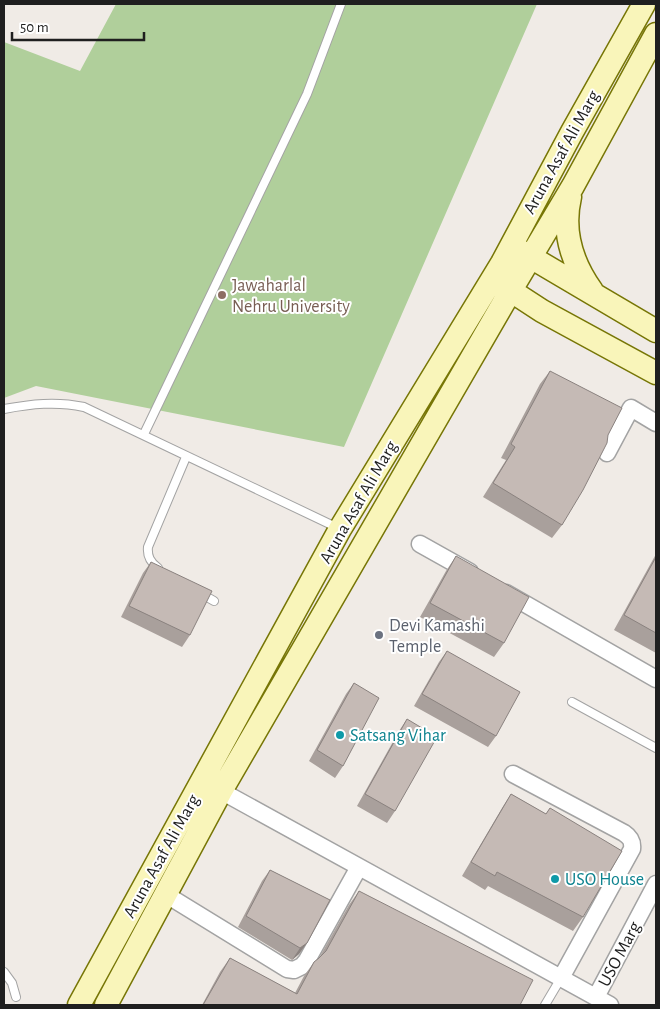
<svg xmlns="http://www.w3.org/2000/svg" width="660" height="1009" font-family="'Alegreya Sans',sans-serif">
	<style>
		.forest { fill: #b0cf9b }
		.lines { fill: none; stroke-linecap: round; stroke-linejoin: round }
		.service-casing { stroke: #a3a3a3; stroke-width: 10 }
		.minor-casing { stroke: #a3a3a3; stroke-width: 19 }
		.secondary-casing { stroke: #777606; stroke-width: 25 }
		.service { stroke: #fff; stroke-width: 8 }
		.minor { stroke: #fff; stroke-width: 16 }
		.secondary { stroke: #f9f5ba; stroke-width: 22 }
		.wall { fill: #a9a09c }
		.shaded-wall { fill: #8a827f }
		.building { fill: #c5bab5; stroke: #8a827f }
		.education-dot { fill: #8d6e63; stroke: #fff; stroke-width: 2 }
		.worship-dot { fill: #6b7280; stroke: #fff; stroke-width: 2 }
		.culture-dot { fill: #0f9aa8; stroke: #fff; stroke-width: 2 }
		.labels { text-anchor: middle; stroke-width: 4; stroke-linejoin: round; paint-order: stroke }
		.street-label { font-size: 18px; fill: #1f1f1f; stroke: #fff }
		.education-label { font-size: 18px; fill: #785e54; stroke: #fff; text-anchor: start }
		.worship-label { font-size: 18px; fill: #5b616d; stroke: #fff; text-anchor: start }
		.culture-label { font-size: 18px; fill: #0d838f; stroke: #fff; text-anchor: start }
	</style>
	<rect width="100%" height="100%" fill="#f0ebe6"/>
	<path class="forest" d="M 116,4 L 537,4 L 344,447 L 36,386 L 4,398 L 4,42 L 80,71 Z"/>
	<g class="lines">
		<defs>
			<path id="service" d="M 4,409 C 31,404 56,401 84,407 L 338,528
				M 144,434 L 307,94 L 341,4
				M 158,568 C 150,562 147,556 148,547 L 186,457
				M 200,593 L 214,601
				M 572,702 L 656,748
				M 4,972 L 12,983 L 16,997
				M 545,1005 L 561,978"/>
			<path id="minor" d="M 607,453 L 631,408 L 656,423
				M 420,544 L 470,572
				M 506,593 L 656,679
				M 513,774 L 624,833 C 630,837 633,841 632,849 L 561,978
				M 221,791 L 610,1005
				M 165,894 L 287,969 L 294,970 L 302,966 L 307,960 L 359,867
				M 596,997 L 656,884"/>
			<path id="secondary" d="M 570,197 C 562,231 572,263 592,291
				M 517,249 L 656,331
				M 499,283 L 542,311 L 656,373
				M 79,1005 L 340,529 L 502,263 L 572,132 L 644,4
				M 106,1005 L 221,791 L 511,290 L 573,186 L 656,34"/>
		</defs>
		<use href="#service" class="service-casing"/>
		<use href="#minor" class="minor-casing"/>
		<use href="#secondary" class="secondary-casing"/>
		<use href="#service" class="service"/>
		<use href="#minor" class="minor"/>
		<use href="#secondary" class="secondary"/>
	</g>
	<path class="wall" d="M 550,371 L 608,435 L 562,525 L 552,538 L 483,497 L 506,460 L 501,458 L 540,384 Z
		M 656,554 L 656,653 L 614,630 Z
		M 456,556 L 504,643 L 494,657 L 420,617 L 446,571 Z
		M 151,562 L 190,635 L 182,647 L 121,617 L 143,573 Z
		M 447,651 L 496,736 L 488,747 L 414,706 L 439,662 Z
		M 354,683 L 343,766 L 335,778 L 309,761 L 346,694 Z
		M 407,719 L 395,811 L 387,823 L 357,806 L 399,731 Z
		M 511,794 L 546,814 L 550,808 L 583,917 L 573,931 L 488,886 L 485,890 L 462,876 L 502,808 Z
		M 270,870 L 330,900 L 299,954 L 292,960 L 238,927 L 262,881 Z
		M 359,891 L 520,1005 L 199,1005 L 202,1005 L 220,972 L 230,958 L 295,993 L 304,976 L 314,962 L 319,958 L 349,905 Z"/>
	<path class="shaded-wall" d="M 307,943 L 299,954 L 292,960 L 300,948 Z"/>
	<path class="building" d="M 550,371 L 622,408 L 608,435 L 607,443 L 583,490 L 562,525 L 493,483 L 515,447 L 511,444 Z
		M 456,556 L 529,597 L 504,643 L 430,603 Z
		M 656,557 L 656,633 L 624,615 Z
		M 151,562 L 212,591 L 190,635 L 129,606 Z
		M 447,651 L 520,692 L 496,736 L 422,694 Z
		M 354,683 L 379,698 L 343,766 L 317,750 Z
		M 407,719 L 437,737 L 395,811 L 365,794 Z
		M 511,794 L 546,814 L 550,808 L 622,851 L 583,917 L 497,872 L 495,876 L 471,862 Z
		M 270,870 L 330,900 L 307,943 L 300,948 L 246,916 Z
		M 359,891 L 533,980 L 520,1005 L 249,1005 L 248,1004 L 247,1005 L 203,1005 L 230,958 L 297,994 L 314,962 L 319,958 L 326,951 Z"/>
	<circle class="education-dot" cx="222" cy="295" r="5"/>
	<circle class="worship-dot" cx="379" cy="635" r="5"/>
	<g class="culture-dot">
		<circle cx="340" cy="735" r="5"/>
		<circle cx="555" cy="879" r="5"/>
	</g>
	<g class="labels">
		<g class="street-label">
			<text transform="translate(561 152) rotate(-61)" y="6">Aruna Asaf Ali Marg</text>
			<text transform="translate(358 502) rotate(-60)" y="6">Aruna Asaf Ali Marg</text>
			<text transform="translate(161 856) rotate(-61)" y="6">Aruna Asaf Ali Marg</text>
			<text transform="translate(619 954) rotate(-62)" y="6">USO Marg</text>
		</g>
		<g class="education-label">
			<text x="232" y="291">Jawaharlal<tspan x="232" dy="21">Nehru University</tspan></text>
		</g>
		<g class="worship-label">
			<text x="389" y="631">Devi Kamashi<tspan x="389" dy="21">Temple</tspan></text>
		</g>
		<g class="culture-label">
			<text x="350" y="741">Satsang Vihar</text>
			<text x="565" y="885">USO House</text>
		</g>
	</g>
	<rect width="660" height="1009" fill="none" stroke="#1f1f1f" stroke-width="10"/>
	<path d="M12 32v8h132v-8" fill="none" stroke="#1f1f1f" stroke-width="2.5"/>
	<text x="20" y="32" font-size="15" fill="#1f1f1f" stroke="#ffffff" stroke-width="4" paint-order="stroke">50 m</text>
</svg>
